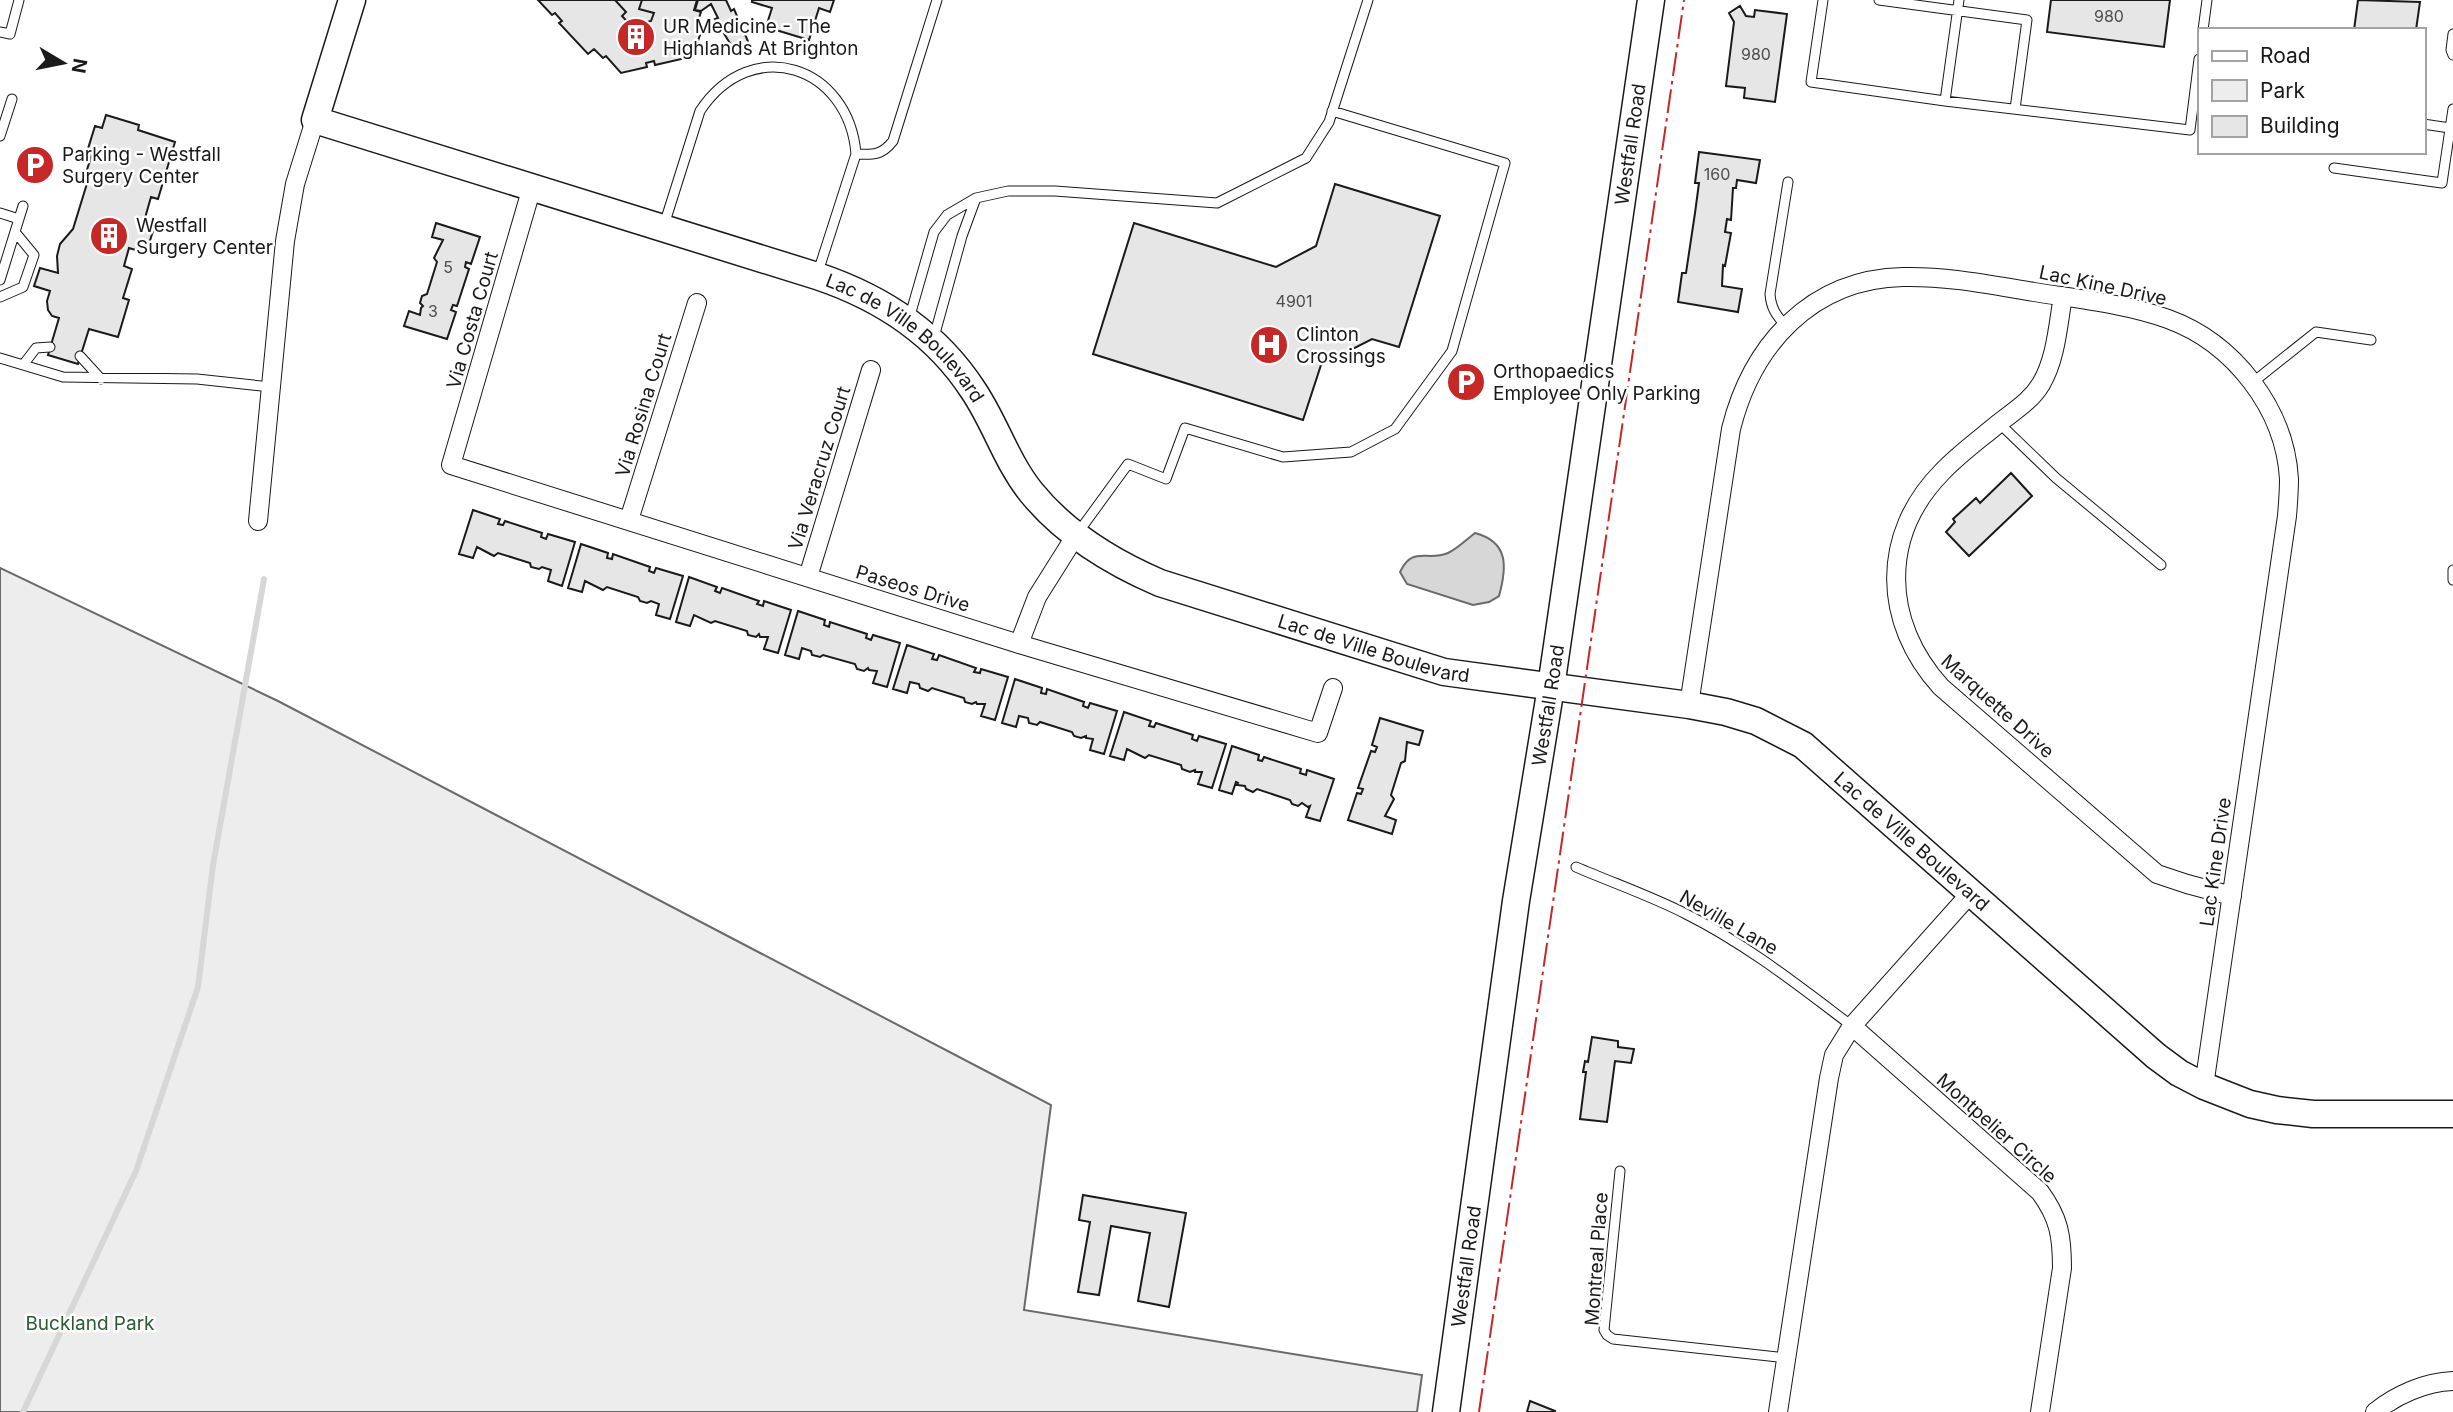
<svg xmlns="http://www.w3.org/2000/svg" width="2453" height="1412" font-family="Inter,sans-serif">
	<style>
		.green { fill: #ededed; stroke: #6a6a6a; stroke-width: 2 }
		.water { fill: #d7d7d7; stroke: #6a6a6a; stroke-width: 2 }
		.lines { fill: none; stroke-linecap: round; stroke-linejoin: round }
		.stream { stroke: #d7d7d7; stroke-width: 6 }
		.building { fill: #e6e6e6; stroke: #1a1a1a; stroke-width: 2 }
		.lane-casing { stroke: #1a1a1a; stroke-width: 11 }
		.street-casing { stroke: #1a1a1a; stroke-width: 20 }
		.secondary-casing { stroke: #1a1a1a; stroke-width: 29 }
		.lane { stroke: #fff; stroke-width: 9 }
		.street { stroke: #fff; stroke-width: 18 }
		.secondary { stroke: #fff; stroke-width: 26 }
		.power { stroke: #c62828; stroke-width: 2; stroke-dasharray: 24 5 3.5 5; stroke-linecap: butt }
		.labels { text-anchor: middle; stroke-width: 5; stroke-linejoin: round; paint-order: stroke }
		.number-label { font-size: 16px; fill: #4d4d4d }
		.poi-label { font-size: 19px; fill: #1a1a1a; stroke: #fff; text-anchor: start }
		.street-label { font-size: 19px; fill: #1a1a1a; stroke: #fff }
		.park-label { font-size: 19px; fill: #2b5a34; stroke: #fff }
	</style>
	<rect width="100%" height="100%" fill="#fff"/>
	<path class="green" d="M 0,568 L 278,701 L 1051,1105 L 1024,1310 L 1422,1375 L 1417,1412 L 0,1412 Z"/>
	<path class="water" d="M 1475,533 C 1509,542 1507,567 1499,596 L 1489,602 L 1473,605 L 1407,584 L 1400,572 C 1413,545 1427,562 1448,553 C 1457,549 1466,540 1475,533 Z"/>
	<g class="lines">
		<path class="stream" d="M 23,1412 L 136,1171 L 198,987 L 213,865 L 264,579"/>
	</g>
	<path class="building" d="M 538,0 L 615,0 L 626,12 L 622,16 L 631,26 L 651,21 L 654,13 L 639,9 L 642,0 L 697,0 L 694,10 L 701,12 L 697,24 L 703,26 L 694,53 L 689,51 L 686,58 L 655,65 L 654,61 L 646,63 L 647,67 L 621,73 L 606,56 L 603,58 L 594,49 L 588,54 L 559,23 L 562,21 L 555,13 L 552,15 Z
		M 538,0 L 697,0 L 694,10 L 701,12 L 697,24 L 703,26 L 694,53 L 689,51 L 686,58 L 655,65 L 654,61 L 646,63 L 647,67 L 621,73 L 606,56 L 603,58 L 594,49 L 588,54 L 559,23 L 562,21 L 555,13 L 552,15 Z
		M 698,0 L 726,0 L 731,11 L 734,9 L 750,46 L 736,53 L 715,19 L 718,18 L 711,4 L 701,11 L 695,10 Z
		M 698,0 L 726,0 L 731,11 L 734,9 L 750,46 L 736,53 L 715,19 L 718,18 L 711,4 L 701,11 L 695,10 Z
		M 752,0 L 834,0 L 830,12 L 819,8 L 809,40 L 766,27 L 772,8 L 752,2 Z
		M 752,0 L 834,0 L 830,12 L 819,8 L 809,40 L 766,27 L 772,8 L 752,2 Z
		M 2051,0 L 2170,0 L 2164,47 L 2047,32 Z
		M 2358,0 L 2420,2 L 2416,30 L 2354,30 Z
		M 1740,6 L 1746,16 L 1754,17 L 1755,10 L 1787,14 L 1775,102 L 1744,98 L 1745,88 L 1726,86 L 1734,22 L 1729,13 Z
		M 106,115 L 139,125 L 138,130 L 175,142 L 158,199 L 151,197 L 143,225 L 154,228 L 146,253 L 129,248 L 124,266 L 132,269 L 123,298 L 129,300 L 118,337 L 89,329 L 78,364 L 48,355 L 59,318 L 52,316 L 48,310 L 47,301 L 50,291 L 34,286 L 40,268 L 58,273 L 57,256 L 60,244 L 73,229 L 89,177 L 85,176 L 92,154 L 87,152 L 95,126 L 102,128 Z
		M 1699,152 L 1760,160 L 1756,183 L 1737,180 L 1736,188 L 1733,188 L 1731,220 L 1727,219 L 1725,232 L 1731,233 L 1725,266 L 1723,265 L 1722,286 L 1742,289 L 1738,312 L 1678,302 L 1682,273 L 1686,273 L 1695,213 L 1699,183 L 1695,183 Z
		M 1335,184 L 1440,216 L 1399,347 L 1372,339 L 1321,365 L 1303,420 L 1093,354 L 1134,223 L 1276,267 L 1316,246 Z
		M 436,223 L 480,237 L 471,264 L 466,262 L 465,267 L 469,269 L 457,306 L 453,305 L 451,310 L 456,312 L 447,339 L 404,326 L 409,311 L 420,315 L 421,308 L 423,306 L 420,303 L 422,296 L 427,294 L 437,262 L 434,258 L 443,240 L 432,237 Z
		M 2011,473 L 2032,496 L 1969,556 L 1946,532 L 1955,522 L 1953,519 L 1976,498 L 1980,503 Z
		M 473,510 L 500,519 L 498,524 L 503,525 L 505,521 L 542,533 L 541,537 L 546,539 L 548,534 L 575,542 L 562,586 L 548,581 L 551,570 L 542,567 L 539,569 L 531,567 L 530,563 L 498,553 L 494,556 L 477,547 L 473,558 L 459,554 Z
		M 581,544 L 608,553 L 607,558 L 612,559 L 613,554 L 650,567 L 649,571 L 654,573 L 656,568 L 683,576 L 670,619 L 656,615 L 659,604 L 651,601 L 647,603 L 640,601 L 638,597 L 607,587 L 603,590 L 585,581 L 582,592 L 568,588 Z
		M 689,577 L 717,587 L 715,591 L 720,593 L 722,588 L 759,601 L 757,604 L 763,606 L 764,601 L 791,610 L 778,653 L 764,649 L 768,637 L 760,637 L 759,634 L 756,637 L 748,635 L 747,631 L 715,621 L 711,623 L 694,615 L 690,626 L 676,622 Z
		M 798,611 L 825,620 L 824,625 L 829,627 L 830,622 L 867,634 L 866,638 L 871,640 L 873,635 L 900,643 L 887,687 L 873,683 L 877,671 L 869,670 L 868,668 L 864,671 L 857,669 L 855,664 L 823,655 L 820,657 L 812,655 L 811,651 L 802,648 L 799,659 L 785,655 Z
		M 907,645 L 934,654 L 932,659 L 937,660 L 939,655 L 976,668 L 974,672 L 980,673 L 981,669 L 1008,677 L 995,720 L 981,716 L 985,704 L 977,704 L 976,702 L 972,704 L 965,702 L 964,698 L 932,688 L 928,691 L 920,688 L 919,684 L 910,682 L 907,693 L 893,689 Z
		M 1015,679 L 1042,688 L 1041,693 L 1046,694 L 1047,689 L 1084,702 L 1083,706 L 1088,708 L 1090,703 L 1117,711 L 1104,754 L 1090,750 L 1093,739 L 1086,738 L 1086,736 L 1081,738 L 1074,736 L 1072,732 L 1040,722 L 1037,725 L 1029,723 L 1028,718 L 1019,716 L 1016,727 L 1002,723 Z
		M 1124,712 L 1151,721 L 1149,726 L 1154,727 L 1156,723 L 1193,735 L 1192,739 L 1197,741 L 1199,736 L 1226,744 L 1212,788 L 1198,784 L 1202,772 L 1195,772 L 1195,770 L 1190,772 L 1182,769 L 1181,765 L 1149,755 L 1145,758 L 1127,749 L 1124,760 L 1110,756 Z
		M 1380,718 L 1423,731 L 1419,745 L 1407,742 L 1405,761 L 1401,763 L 1391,795 L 1394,799 L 1385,816 L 1396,820 L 1392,834 L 1348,820 L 1357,793 L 1361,794 L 1363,789 L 1358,788 L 1371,751 L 1375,752 L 1377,747 L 1372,745 Z
		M 1232,746 L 1259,755 L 1258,760 L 1262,761 L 1264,757 L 1301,769 L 1300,773 L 1306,775 L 1307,770 L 1334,779 L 1320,821 L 1306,817 L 1310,806 L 1308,807 L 1302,803 L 1298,806 L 1292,804 L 1290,800 L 1257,789 L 1253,792 L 1246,789 L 1245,786 L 1237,785 L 1238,783 L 1236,782 L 1232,794 L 1219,790 Z
		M 1592,1037 L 1618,1041 L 1618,1047 L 1634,1049 L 1631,1063 L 1615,1061 L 1607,1122 L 1580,1119 L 1586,1072 L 1583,1072 L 1585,1061 L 1588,1062 Z
		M 1083,1195 L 1186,1213 L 1169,1307 L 1138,1301 L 1150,1233 L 1111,1226 L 1099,1295 L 1078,1292 L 1090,1222 L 1079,1220 Z
		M 1530,1401 L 1555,1411 L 1555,1412 L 1527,1412 Z"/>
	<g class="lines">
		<defs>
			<path id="lane" d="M 1823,0 L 1811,82 L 1945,101
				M 1879,0 L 2027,20 L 2015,109
				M 1959,0 L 1945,101 L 2190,130 L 2199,59
				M 2203,30 L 2207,0
				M 0,32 L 10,34 L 19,0
				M 2453,34 L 2451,50 L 2453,55
				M 2423,124 L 2450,128
				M 0,136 L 12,99
				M 856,154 C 874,155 882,155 893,141 L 937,0
				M 2334,168 L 2442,183 L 2453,109
				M 0,213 L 19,219
				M 664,225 L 700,111 C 752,33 849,66 856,154 L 817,275
				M 0,280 L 23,206
				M 0,297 L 23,287 L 34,255 L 15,232
				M 909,319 L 934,232 L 947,215 L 976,198 L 1008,191 L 1055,191 L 1217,203 L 1306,158 L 1329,122 L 1368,0
				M 1785,325 C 1776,315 1771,308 1770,294 L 1788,182
				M 934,337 L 962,236 L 976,198
				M 80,356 L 101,379
				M 0,358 L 63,377 L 197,379 L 271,387
				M 23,365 L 36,348 L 50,347
				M 2252,383 L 2316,332 L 2371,340
				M 1999,423 L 2056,478 L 2161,565
				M 1077,534 L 1128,464 L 1166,479 L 1185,428 L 1283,457 L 1351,452 L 1395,429 L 1452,351 L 1505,163 L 1332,111
				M 2453,570 L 2453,580
				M 1576,867 C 1613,883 1651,896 1686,914 C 1746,944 1799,986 1852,1026
				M 1620,1171 L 1604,1330 L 1607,1335 L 1613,1339 L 1787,1358"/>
			<path id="street" d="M 532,187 L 451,465 L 1019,644 L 1318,733 L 1333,688
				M 2063,296 C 2058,325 2056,359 2041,384 C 2031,401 2014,411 1999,423 C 1980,439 1959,454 1942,472 C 1880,535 1882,622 1941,687 L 2127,848 L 2157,874 L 2187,884 L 2232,896
				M 629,520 L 697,303
				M 258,521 L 285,241 L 295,184 L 315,120
				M 808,577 L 871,370
				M 1019,644 L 1037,597 L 1076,535
				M 1689,705 L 1731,429 C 1752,345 1811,279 1903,277 C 1947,276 1991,285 2034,292 C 2078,299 2126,304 2168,319 C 2234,343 2285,409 2289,479 C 2289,492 2288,504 2287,516 L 2204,1086
				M 1852,1026 L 2040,1192 C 2059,1218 2062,1236 2062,1268 L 2040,1412
				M 1778,1412 L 1829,1078 L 1834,1055 L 1852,1026 L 1970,894
				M 2375,1412 C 2396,1395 2425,1382 2453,1381"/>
			<g id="secondary">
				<path id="s1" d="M 352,0 L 315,120 L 817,276 C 880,297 936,333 973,390 C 995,422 1006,461 1031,492 C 1065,534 1111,562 1160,583 L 1444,672 L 1689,705 L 1726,712 L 1756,721 L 1803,745 L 2156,1056 L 2179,1073 L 2204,1086 L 2250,1104 L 2277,1110 L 2313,1114 L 2453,1114"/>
				<path id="s2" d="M 1446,1412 L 1516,901 L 1551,687 L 1651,0"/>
			</g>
		</defs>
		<use href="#lane" class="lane-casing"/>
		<use href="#street" class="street-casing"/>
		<use href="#secondary" class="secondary-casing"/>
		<use href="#lane" class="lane"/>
		<use href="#street" class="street"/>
		<use href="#secondary" class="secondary"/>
		<path class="power" d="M 1479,1412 L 1684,0"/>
	</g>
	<defs>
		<symbol id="building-disc" viewBox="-11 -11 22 22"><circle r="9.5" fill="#c62828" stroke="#fff"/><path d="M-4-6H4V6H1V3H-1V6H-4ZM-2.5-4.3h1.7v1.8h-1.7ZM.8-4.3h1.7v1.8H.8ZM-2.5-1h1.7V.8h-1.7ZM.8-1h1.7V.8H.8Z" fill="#fff"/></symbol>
		<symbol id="parking-disc" viewBox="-11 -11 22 22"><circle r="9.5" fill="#c62828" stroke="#fff"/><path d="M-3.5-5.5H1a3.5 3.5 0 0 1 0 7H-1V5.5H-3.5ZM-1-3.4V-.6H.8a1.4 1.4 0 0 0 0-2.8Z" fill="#fff"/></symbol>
		<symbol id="hospital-disc" viewBox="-11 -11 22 22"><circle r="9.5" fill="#c62828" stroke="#fff"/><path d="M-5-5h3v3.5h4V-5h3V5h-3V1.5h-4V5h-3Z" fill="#fff"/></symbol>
	</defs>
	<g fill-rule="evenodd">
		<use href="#building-disc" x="614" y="15" width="44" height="44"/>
		<use href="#parking-disc" x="13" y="143" width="44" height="44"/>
		<use href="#building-disc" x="87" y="214" width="44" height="44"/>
		<use href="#hospital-disc" x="1247" y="323" width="44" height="44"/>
		<use href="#parking-disc" x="1444" y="360" width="44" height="44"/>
	</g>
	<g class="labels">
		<g class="number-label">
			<text x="2109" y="22">980</text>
			<text x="1756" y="60">980</text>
			<text x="1717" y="180">160</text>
			<text x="448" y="273">5</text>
			<text x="1294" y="307">4901</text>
			<text x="433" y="317">3</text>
		</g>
		<g class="poi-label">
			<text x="663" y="33">UR Medicine - The<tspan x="663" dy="22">Highlands At Brighton</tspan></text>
			<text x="62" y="161">Parking - Westfall<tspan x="62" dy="22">Surgery Center</tspan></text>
			<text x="136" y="232">Westfall<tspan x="136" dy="22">Surgery Center</tspan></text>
			<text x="1296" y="341">Clinton<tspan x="1296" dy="22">Crossings</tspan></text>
			<text x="1493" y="378">Orthopaedics<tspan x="1493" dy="22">Employee Only Parking</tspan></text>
		</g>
		<g class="street-label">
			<text dy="7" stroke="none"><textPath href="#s2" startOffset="1281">Westfall Road</textPath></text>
			<text transform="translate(2103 285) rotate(12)" y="7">Lac Kine Drive</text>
			<text transform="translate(472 320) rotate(-74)" y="7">Via Costa Court</text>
			<text dy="7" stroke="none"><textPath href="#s1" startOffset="761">Lac de Ville Boulevard</textPath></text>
			<text transform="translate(643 405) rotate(-73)" y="7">Via Rosina Court</text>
			<text transform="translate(819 468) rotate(-73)" y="7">Via Veracruz Court</text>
			<text transform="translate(913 588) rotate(17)" y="7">Paseos Drive</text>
			<text dy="7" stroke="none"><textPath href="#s1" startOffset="1349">Lac de Ville Boulevard</textPath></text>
			<text dy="7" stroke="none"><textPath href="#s2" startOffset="714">Westfall Road</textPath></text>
			<text transform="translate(1998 706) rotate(42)" y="7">Marquette Drive</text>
			<text dy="7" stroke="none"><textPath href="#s1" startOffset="1937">Lac de Ville Boulevard</textPath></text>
			<text transform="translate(2215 862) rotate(-82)" y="7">Lac Kine Drive</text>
			<text transform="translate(1729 922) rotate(30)" y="7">Neville Lane</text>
			<text transform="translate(1997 1128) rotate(42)" y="7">Montpelier Circle</text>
			<text transform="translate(1596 1259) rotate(-86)" y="7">Montreal Place</text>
			<text dy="7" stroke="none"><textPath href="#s2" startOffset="147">Westfall Road</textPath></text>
		</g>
		<g class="park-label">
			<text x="90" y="1330">Buckland Park</text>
		</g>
	</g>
	<rect x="2198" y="28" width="228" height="126" fill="#ffffff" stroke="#a3a3a3" stroke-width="2"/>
	<rect x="2212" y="51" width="35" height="10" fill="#ffffff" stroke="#a3a3a3" stroke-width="2"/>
	<text x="2260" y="63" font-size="21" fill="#1a1a1a">Road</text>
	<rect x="2212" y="80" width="35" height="21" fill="#ededed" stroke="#a3a3a3" stroke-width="2"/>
	<text x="2260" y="98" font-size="21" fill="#1a1a1a">Park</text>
	<rect x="2212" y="116" width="35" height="21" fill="#e6e6e6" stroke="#a3a3a3" stroke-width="2"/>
	<text x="2260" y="133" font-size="21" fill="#1a1a1a">Building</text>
	<g transform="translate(63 63) rotate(100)" stroke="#ffffff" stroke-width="5" paint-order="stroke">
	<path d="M0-5L12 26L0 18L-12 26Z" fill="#1a1a1a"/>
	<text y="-10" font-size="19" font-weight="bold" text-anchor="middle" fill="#1a1a1a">N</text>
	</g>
</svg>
